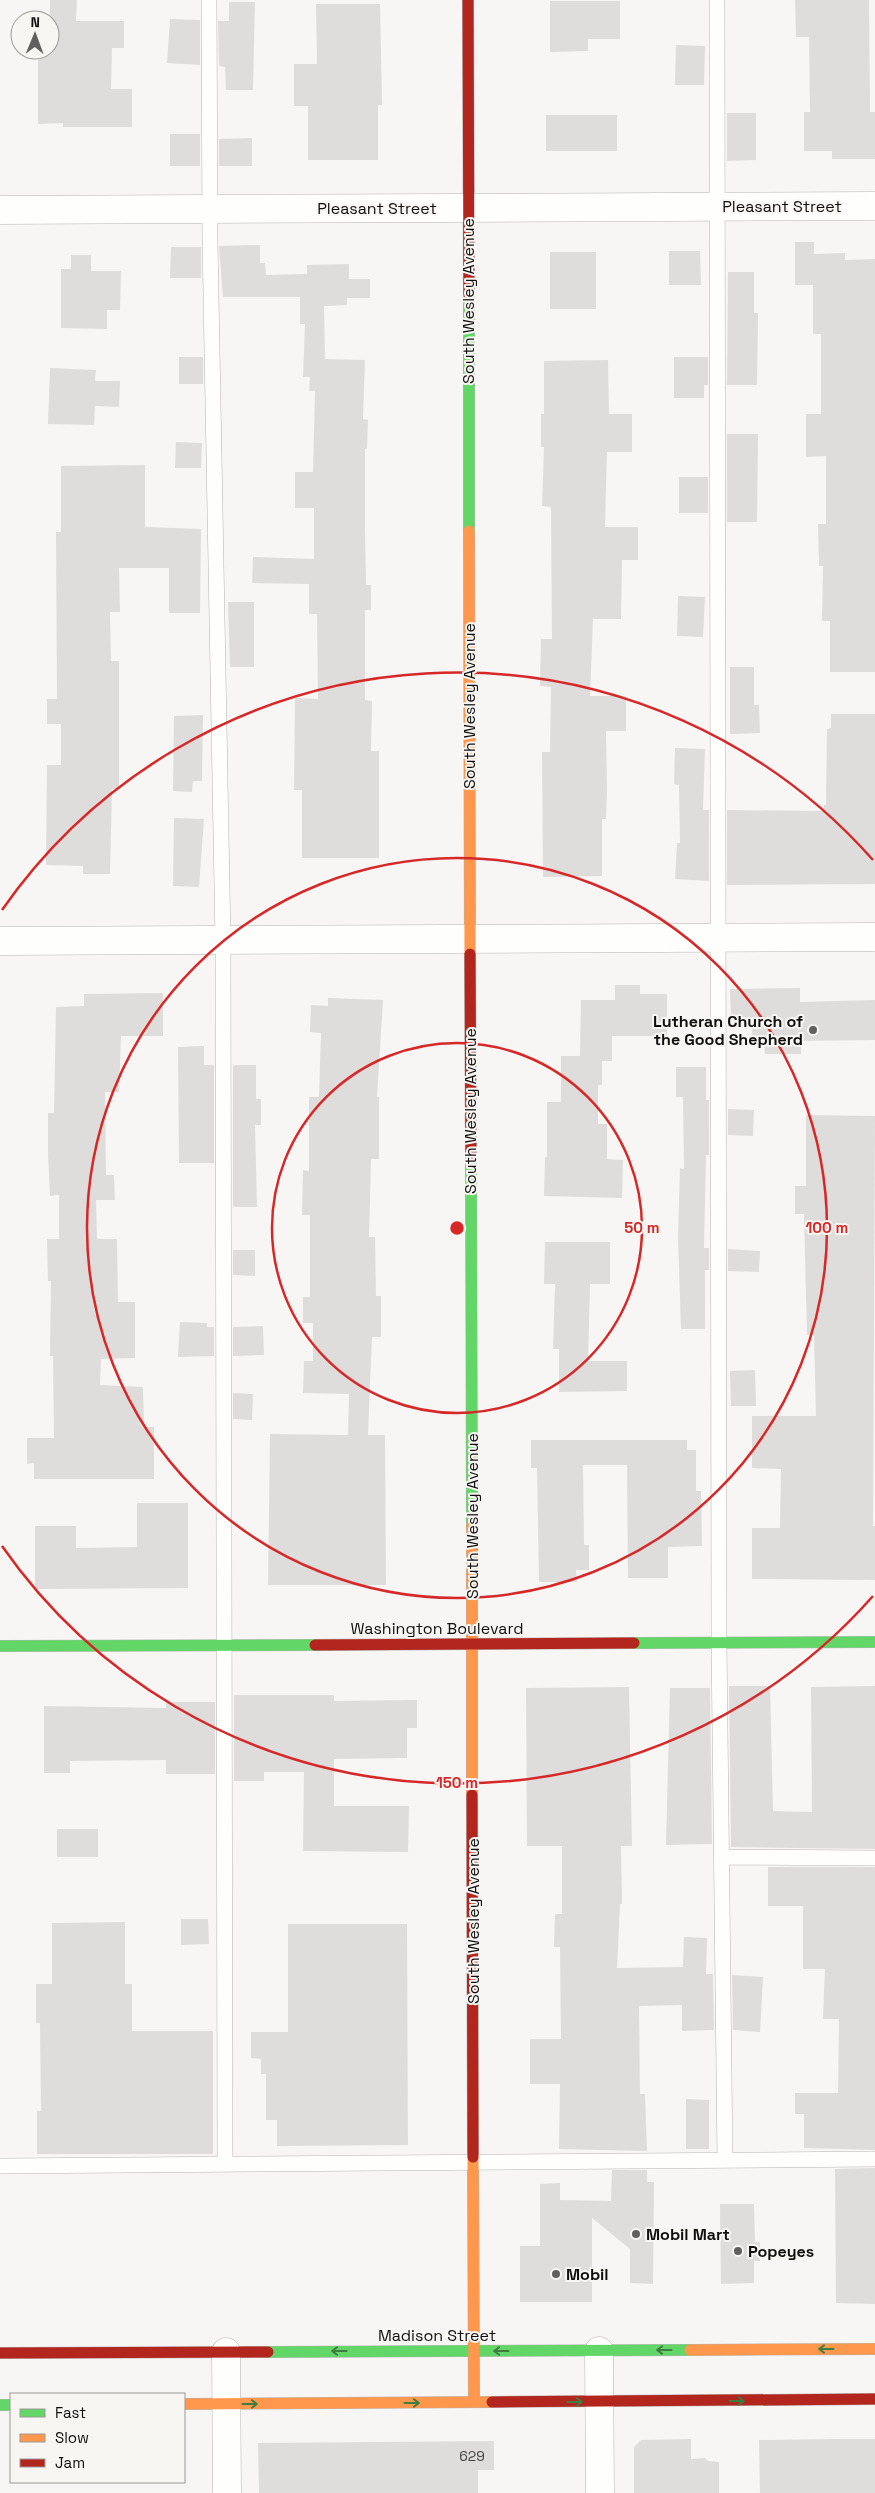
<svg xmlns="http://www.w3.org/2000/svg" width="875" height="2493" font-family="'Space Grotesk',sans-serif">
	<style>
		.building { fill: #dedddb }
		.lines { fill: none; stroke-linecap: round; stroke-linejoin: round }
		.lane-casing { stroke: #b6b5b3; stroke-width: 16 }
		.street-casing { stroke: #b6b5b3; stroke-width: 29 }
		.fast-casing { stroke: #b6b5b3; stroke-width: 12 }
		.slow-casing { stroke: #b6b5b3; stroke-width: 12 }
		.jam-casing { stroke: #b6b5b3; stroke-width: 12 }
		.lane { stroke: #fefefd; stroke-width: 15 }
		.street { stroke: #fefefd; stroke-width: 28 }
		.fast { stroke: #63d668; stroke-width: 11 }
		.slow { stroke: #ff974d; stroke-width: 11 }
		.jam { stroke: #b3261e; stroke-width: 11 }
		.oneway { stroke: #3e7c40 }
		.ring { fill: none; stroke: #d62828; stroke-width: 2.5 }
		.poi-dot { fill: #61605e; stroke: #f8f6f3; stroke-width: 2 }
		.labels { text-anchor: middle; stroke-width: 4; stroke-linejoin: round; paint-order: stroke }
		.number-label { font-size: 14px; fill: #444442 }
		.street-label { font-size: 16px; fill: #100f0e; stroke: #f8f6f3 }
		.poi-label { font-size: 16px; font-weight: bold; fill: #100f0e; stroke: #f8f6f3; text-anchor: start }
		.centre { fill: #d62828; stroke: #f8f6f3; stroke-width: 2.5 }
		.ring-label { font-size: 15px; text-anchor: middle; font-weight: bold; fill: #d62828; stroke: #f8f6f3; stroke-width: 4; stroke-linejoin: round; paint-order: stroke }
	</style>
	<rect width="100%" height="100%" fill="#f7f6f4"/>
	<path class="building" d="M 50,0 L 77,0 L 76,21 L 124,21 L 124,48 L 112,48 L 111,89 L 132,89 L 132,127 L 63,127 L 63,123 L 38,124 L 38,50 L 50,50 Z
		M 795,0 L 869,0 L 870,112 L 875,112 L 875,159 L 832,159 L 832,151 L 804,151 L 804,112 L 810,112 L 809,37 L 796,37 Z
		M 550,1 L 620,1 L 620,39 L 588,39 L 588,51 L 550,52 Z
		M 229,2 L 255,2 L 253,90 L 226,90 L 225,67 L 219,66 L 218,21 L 229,21 Z
		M 316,4 L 380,4 L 382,105 L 378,105 L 378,160 L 308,160 L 308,106 L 294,106 L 294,64 L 317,64 Z
		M 170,19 L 200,20 L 200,65 L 167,63 Z
		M 676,45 L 705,46 L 704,85 L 675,85 Z
		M 727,113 L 756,113 L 756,160 L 727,161 Z
		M 546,115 L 617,115 L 617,151 L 546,151 Z
		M 170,134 L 200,134 L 200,166 L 170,166 Z
		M 252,138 L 252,166 L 219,166 L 219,139 Z
		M 795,242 L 814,242 L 814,254 L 845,253 L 845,260 L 875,259 L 875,672 L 830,672 L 830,621 L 822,621 L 823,566 L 819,566 L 818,524 L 826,524 L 826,456 L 806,457 L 806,414 L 821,414 L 821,334 L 813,334 L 813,285 L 795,285 Z
		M 260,245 L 260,263 L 265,263 L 266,275 L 307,274 L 307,265 L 349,264 L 349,279 L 370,279 L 370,298 L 347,298 L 347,305 L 324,306 L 325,359 L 365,360 L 363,419 L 368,420 L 367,449 L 365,449 L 365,528 L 366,585 L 371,585 L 371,610 L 365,610 L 365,700 L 372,701 L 371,751 L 379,751 L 379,858 L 302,858 L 302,790 L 294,790 L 295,698 L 318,699 L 317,614 L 309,614 L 309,584 L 252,583 L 253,557 L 314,559 L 314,508 L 295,508 L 295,472 L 313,472 L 315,391 L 309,391 L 310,377 L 303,377 L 305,324 L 300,324 L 300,297 L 223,297 L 219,246 Z
		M 171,247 L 201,247 L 201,278 L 170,278 Z
		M 669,251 L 700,251 L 701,285 L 669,285 Z
		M 550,252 L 596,252 L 596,309 L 550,309 Z
		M 71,255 L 91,255 L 91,271 L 121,271 L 120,310 L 107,310 L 107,329 L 61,328 L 61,269 L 71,269 Z
		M 728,272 L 754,272 L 754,313 L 758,313 L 757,385 L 727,385 Z
		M 179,357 L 203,357 L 203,384 L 179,384 Z
		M 674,357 L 708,357 L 708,385 L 704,385 L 704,398 L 674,398 Z
		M 608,360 L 609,414 L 632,414 L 632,452 L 607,452 L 605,527 L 638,527 L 638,560 L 622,560 L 621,619 L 593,619 L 590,696 L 626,696 L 626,731 L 606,731 L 607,789 L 606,819 L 602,819 L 602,876 L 543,877 L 542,752 L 550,752 L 551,687 L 540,686 L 541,639 L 552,639 L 551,507 L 542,506 L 544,447 L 541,447 L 541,414 L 544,414 L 544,361 Z
		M 50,368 L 96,370 L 95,381 L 120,381 L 119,407 L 95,406 L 94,425 L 48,424 Z
		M 727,434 L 758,434 L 757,522 L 727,522 Z
		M 176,442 L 202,443 L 201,468 L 175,468 Z
		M 145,465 L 145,527 L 201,529 L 200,613 L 169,613 L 169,568 L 119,568 L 120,612 L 110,612 L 111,661 L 119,661 L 119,789 L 112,789 L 110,874 L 83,874 L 83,866 L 46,865 L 47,765 L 61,765 L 61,724 L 47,724 L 47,699 L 57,699 L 56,532 L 61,532 L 61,466 Z
		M 679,477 L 708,477 L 708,513 L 679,513 Z
		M 678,596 L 705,597 L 703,637 L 677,636 Z
		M 228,602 L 254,602 L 254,667 L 230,667 Z
		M 730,667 L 754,667 L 754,705 L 759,705 L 760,733 L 730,734 Z
		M 831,714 L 875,714 L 875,884 L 727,885 L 727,810 L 824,811 L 824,805 L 826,805 L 827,729 L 831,728 Z
		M 203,715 L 202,781 L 193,781 L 192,792 L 173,791 L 174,716 Z
		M 675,748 L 705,749 L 703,810 L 709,810 L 709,881 L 675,879 L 677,843 L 680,843 L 679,785 L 674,784 Z
		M 174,818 L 204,819 L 199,887 L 173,886 Z
		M 615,985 L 640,985 L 640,994 L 667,994 L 667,1036 L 612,1036 L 612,1061 L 602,1061 L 602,1085 L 598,1085 L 598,1124 L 607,1124 L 607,1159 L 623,1160 L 622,1198 L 544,1196 L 545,1157 L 547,1157 L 547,1102 L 561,1102 L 561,1056 L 580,1056 L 581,1000 L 615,1000 Z
		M 800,988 L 800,1002 L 875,1000 L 875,1040 L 801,1041 L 801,1054 L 765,1054 L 764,1044 L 752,1044 L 752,1019 L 731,1020 L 730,989 Z
		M 163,993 L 163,1036 L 121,1036 L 119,1092 L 105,1092 L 106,1175 L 114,1175 L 115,1200 L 96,1200 L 97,1239 L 117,1239 L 118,1302 L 135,1302 L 135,1358 L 101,1359 L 100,1385 L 143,1387 L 144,1427 L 154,1427 L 154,1479 L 34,1479 L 34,1463 L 27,1464 L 27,1438 L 54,1438 L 53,1356 L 50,1356 L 51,1281 L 48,1281 L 47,1239 L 59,1239 L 59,1195 L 50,1196 L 48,1156 L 48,1113 L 54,1113 L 56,1007 L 84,1006 L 84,994 Z
		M 328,998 L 383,1000 L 377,1097 L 379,1097 L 379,1159 L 371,1159 L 369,1237 L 375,1237 L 376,1296 L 381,1296 L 381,1337 L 372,1337 L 368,1435 L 385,1435 L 386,1585 L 268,1585 L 270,1434 L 348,1435 L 349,1394 L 303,1393 L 304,1361 L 313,1361 L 313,1323 L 303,1323 L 303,1297 L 310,1297 L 310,1215 L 302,1215 L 303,1170 L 309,1171 L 309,1097 L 319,1097 L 321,1033 L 310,1032 L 311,1005 L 328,1006 Z
		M 204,1046 L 204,1065 L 214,1065 L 214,1163 L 179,1163 L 178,1047 Z
		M 233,1065 L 256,1065 L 256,1099 L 261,1099 L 261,1125 L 255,1125 L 257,1207 L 233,1207 Z
		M 676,1067 L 706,1067 L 706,1100 L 709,1100 L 709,1155 L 706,1155 L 704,1248 L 709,1248 L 709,1270 L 705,1270 L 705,1329 L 681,1329 L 678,1237 L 680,1168 L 684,1169 L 683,1097 L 676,1097 Z
		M 728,1109 L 754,1110 L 753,1136 L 728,1135 Z
		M 806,1115 L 875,1116 L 873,1526 L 875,1526 L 875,1580 L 752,1579 L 752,1528 L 780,1528 L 781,1469 L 752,1468 L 752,1416 L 816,1416 L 814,1335 L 807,1335 L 804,1214 L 795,1214 L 795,1186 L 806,1186 Z
		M 545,1242 L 610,1242 L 610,1284 L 590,1284 L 588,1361 L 627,1361 L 627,1391 L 559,1392 L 559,1349 L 553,1349 L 555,1284 L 544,1284 Z
		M 728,1249 L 760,1251 L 759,1272 L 728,1271 Z
		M 233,1250 L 255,1250 L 255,1276 L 233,1275 Z
		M 180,1322 L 207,1323 L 207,1327 L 214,1327 L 214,1356 L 178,1357 Z
		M 263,1326 L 264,1355 L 233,1356 L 233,1327 Z
		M 755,1370 L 756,1406 L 731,1406 L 730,1371 Z
		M 233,1393 L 253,1394 L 252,1420 L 233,1419 Z
		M 531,1440 L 687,1440 L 687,1450 L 696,1450 L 696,1491 L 701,1491 L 702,1546 L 668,1547 L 668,1578 L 628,1578 L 627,1465 L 583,1465 L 584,1545 L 589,1545 L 589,1570 L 576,1570 L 577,1582 L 539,1582 L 537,1468 L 531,1468 Z
		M 137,1503 L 188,1503 L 188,1588 L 35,1589 L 35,1526 L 76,1526 L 76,1548 L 137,1547 Z
		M 729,1686 L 770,1686 L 773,1811 L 812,1812 L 811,1687 L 875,1686 L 875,1849 L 731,1847 Z
		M 629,1687 L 632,1846 L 621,1846 L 622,1904 L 620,1904 L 617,1968 L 683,1967 L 684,1937 L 707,1938 L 706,1974 L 713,1974 L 714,2030 L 682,2031 L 682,2005 L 639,2006 L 640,2094 L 645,2094 L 647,2151 L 559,2149 L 560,2084 L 530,2084 L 530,2039 L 561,2039 L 560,1947 L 554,1947 L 555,1914 L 562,1914 L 562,1846 L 527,1846 L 526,1688 Z
		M 670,1688 L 710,1688 L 712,1844 L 666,1845 Z
		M 234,1695 L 334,1695 L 334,1701 L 417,1700 L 417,1728 L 407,1728 L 407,1758 L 334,1759 L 334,1806 L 409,1806 L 408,1852 L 303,1851 L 304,1772 L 264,1772 L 264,1781 L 234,1781 Z
		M 166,1702 L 215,1702 L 215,1774 L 166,1774 L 166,1760 L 70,1761 L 70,1773 L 44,1773 L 44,1706 L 166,1708 Z
		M 57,1829 L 98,1829 L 98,1857 L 57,1857 Z
		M 768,1867 L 875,1867 L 875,2150 L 804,2148 L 804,2114 L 795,2114 L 795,2093 L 838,2093 L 839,2019 L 823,2019 L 825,1969 L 803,1969 L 803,1906 L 768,1906 Z
		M 181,1919 L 208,1919 L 209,1944 L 181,1945 Z
		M 125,1922 L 125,1984 L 132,1984 L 132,2031 L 213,2031 L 213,2154 L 37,2154 L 37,2111 L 41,2111 L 40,2023 L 36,2023 L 36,1984 L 52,1984 L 52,1923 Z
		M 288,1924 L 407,1924 L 408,2145 L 277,2146 L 277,2120 L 266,2120 L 266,2074 L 261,2074 L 261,2059 L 251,2058 L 251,2032 L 288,2032 Z
		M 732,1975 L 763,1977 L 760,2032 L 733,2030 Z
		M 686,2099 L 709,2100 L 709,2149 L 686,2149 Z
		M 875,2168 L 875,2304 L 836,2303 L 835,2169 Z
		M 612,2170 L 647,2170 L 647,2182 L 654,2182 L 653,2284 L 630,2283 L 630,2249 L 592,2218 L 592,2302 L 520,2302 L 520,2246 L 540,2246 L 540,2184 L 560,2183 L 560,2200 L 611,2201 Z
		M 720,2204 L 754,2204 L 755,2242 L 760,2242 L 760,2261 L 754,2261 L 754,2283 L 721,2284 Z
		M 691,2439 L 691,2459 L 705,2458 L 708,2461 L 719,2462 L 719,2493 L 634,2493 L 634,2447 L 641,2440 Z
		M 838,2439 L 875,2439 L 875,2493 L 760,2493 L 759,2440 Z
		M 494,2441 L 494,2470 L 478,2470 L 478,2493 L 259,2493 L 258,2443 Z"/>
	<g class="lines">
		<defs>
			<path id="lane" d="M 209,0 L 210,241 L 223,941 L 225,2164
				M 717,0 L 719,1643 L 725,2160
				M 722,1857 L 875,1858
				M 0,2166 L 875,2159"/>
			<path id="street" d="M 0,210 L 875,206
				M 0,941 L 875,937
				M 599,2351 L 600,2493
				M 226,2352 L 227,2493"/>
			<path id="fast" d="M 469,294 L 469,531
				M 471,1158 L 472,1525
				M 634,1643 L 875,1642
				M 0,1646 L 315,1645
				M 268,2352 L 690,2350
				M 0,2405 L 11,2405"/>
			<path id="slow" d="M 469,531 L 470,954
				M 472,1525 L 472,1795
				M 473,2157 L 474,2402
				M 690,2350 L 875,2349
				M 184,2404 L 492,2402"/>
			<path id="jam" d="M 468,0 L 469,294
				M 470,954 L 471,1158
				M 315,1645 L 634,1643
				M 472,1795 L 473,2157
				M 0,2353 L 268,2352
				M 492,2402 L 875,2399"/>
		</defs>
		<use href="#lane" class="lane-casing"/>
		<use href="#street" class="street-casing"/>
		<use href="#fast" class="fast-casing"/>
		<use href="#slow" class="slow-casing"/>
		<use href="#jam" class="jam-casing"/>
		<use href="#lane" class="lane"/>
		<use href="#street" class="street"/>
		<use href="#fast" class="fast"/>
		<use href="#slow" class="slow"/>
		<use href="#jam" class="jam"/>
	</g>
	<defs><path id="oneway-shaft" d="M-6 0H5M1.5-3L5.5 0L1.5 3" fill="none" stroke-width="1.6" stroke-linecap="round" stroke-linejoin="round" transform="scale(1.25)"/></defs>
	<g class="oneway">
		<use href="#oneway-shaft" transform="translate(826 2349) rotate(180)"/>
		<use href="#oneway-shaft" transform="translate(664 2350) rotate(180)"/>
		<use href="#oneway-shaft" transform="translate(339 2351) rotate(180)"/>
		<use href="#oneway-shaft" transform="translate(501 2351) rotate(180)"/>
		<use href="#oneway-shaft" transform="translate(737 2401)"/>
		<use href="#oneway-shaft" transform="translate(575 2402)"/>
		<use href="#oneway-shaft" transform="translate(412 2403)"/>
		<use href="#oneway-shaft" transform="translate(250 2404)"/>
	</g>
	<g class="ring">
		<circle cx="457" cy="1228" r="185"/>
		<circle cx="457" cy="1228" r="370"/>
		<path d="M873 1596A555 555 0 0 1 2 1546M2 910A555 555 0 0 1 873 860"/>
	</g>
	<g class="poi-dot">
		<circle cx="813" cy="1030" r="5"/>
		<circle cx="636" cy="2234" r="5"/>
		<circle cx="738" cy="2251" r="5"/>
		<circle cx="556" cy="2274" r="5"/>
	</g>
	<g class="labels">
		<g class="number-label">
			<text x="472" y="2461">629</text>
		</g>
		<g class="street-label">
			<text x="782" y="212">Pleasant Street</text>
			<text x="377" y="214">Pleasant Street</text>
			<text transform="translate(468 301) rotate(-90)" y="6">South Wesley Avenue</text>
			<text transform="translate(469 706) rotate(-90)" y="6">South Wesley Avenue</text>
			<text transform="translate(470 1111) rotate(-90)" y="6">South Wesley Avenue</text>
			<text transform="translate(472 1516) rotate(-90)" y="6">South Wesley Avenue</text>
			<text x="437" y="1634">Washington Boulevard</text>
			<text transform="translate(473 1921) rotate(-90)" y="6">South Wesley Avenue</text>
			<text x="437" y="2341">Madison Street</text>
		</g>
		<g class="poi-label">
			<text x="803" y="1027" text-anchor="end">Lutheran Church of<tspan x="803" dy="18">the Good Shepherd</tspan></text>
			<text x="646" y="2240">Mobil Mart</text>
			<text x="748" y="2257">Popeyes</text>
			<text x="566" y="2280">Mobil</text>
		</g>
	</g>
	<circle cx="457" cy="1228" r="8" class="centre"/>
	<g class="ring-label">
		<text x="642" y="1233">50 m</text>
		<text x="827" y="1233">100 m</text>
		<text x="457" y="1788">150 m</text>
	</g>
	<rect x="10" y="2393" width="175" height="90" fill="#f8f6f3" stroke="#9b9a97"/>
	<rect x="20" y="2409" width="25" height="8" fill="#63d668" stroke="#9b9a97"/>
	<text x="55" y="2418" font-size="15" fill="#100f0e">Fast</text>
	<rect x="20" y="2434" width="25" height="8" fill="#ff974d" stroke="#9b9a97"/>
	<text x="55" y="2443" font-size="15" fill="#100f0e">Slow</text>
	<rect x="20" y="2459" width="25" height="8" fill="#b3261e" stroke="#9b9a97"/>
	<text x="55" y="2468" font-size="15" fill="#100f0e">Jam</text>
	<g transform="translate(35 35) rotate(1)"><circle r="24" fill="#f8f6f3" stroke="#9b9a97"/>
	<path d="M0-4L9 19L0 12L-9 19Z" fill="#61605e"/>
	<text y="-8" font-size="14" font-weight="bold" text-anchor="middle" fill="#100f0e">N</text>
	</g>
</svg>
